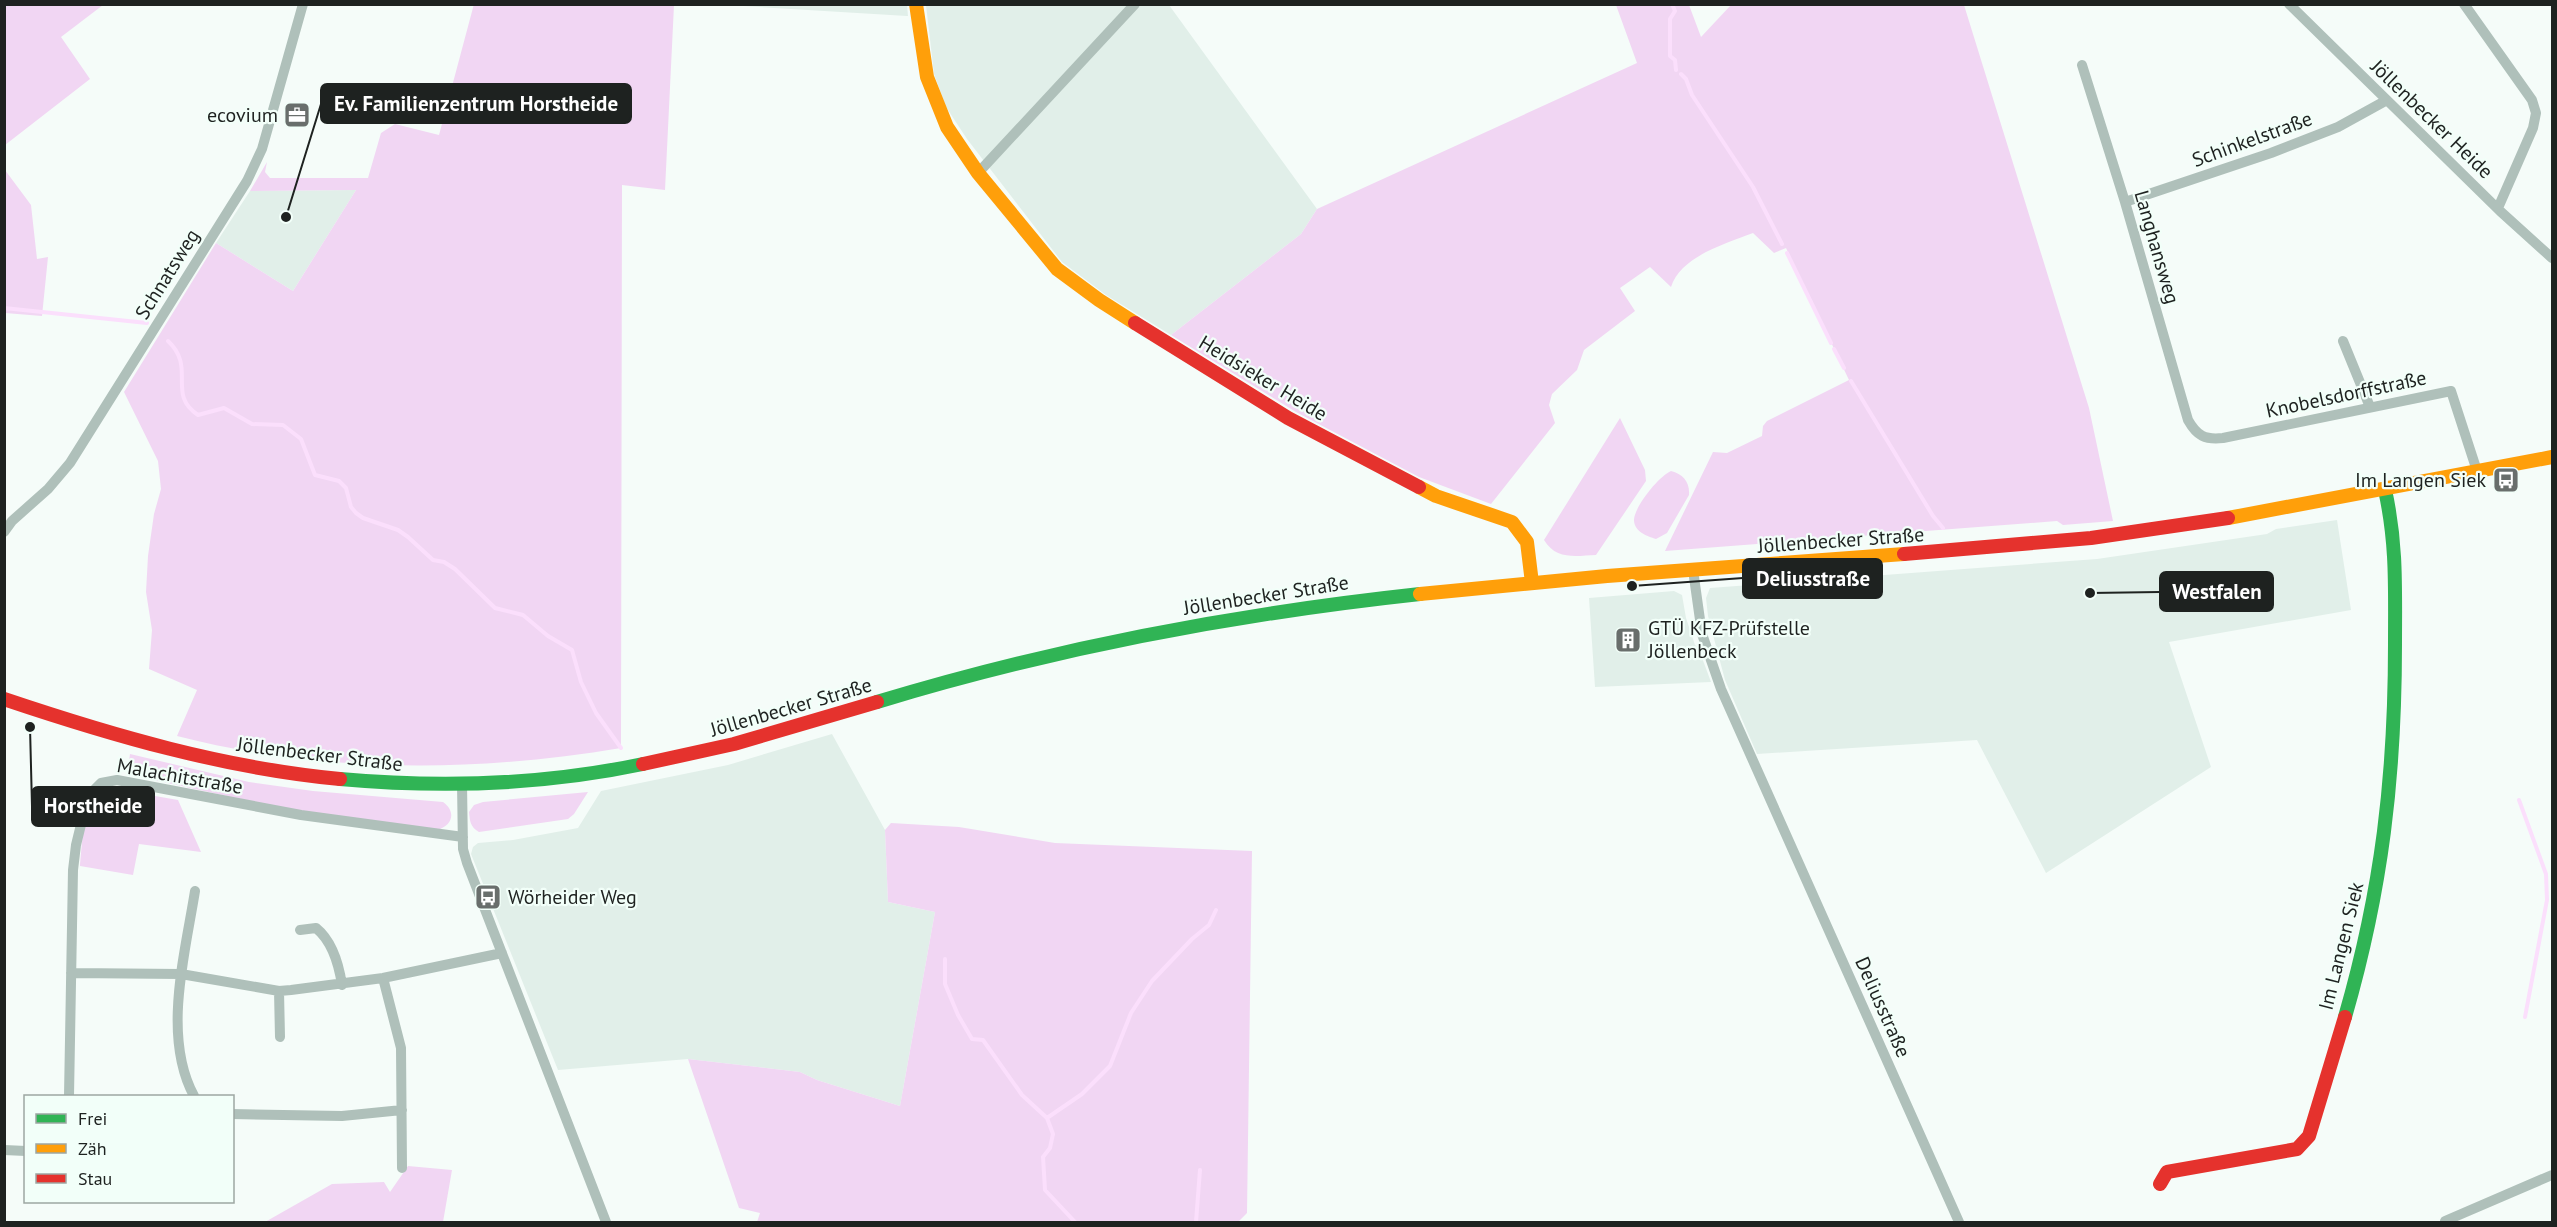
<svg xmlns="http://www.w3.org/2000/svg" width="2557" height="1227" font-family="'PT Sans',sans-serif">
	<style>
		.built { fill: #e1efe9 }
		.green { fill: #f1d6f3 }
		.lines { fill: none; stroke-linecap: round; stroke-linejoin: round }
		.stream { stroke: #fbdffc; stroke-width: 4 }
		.street { stroke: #afc0ba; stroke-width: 10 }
		.fast { stroke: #30b455; stroke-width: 14 }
		.slow { stroke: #ff9f0a; stroke-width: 14 }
		.jam { stroke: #e5322d; stroke-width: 14 }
		.labels { text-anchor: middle; stroke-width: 4.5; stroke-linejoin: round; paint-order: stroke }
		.poi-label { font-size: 20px; fill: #1e2220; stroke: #f2fff9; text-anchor: end }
		.street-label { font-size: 20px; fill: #1e2220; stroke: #f2fff9 }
		.leader { fill: none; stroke: #1e2220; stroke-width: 2 }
		.callout-dot { fill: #1e2220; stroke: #f2fff9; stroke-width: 2 }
		.callout { fill: #1e2220; stroke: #1e2220; stroke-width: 2 }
		.callout-label { font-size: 21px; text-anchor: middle; font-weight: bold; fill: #fff }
	</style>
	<rect width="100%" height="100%" fill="#f5fcf9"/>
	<path class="built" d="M 727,5 L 907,5 L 908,16 L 907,16 Z
		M 926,5 L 1169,5 L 1317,209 L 1301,234 L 1171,335 L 1106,295 L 1062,262 L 967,139 L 946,107 L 934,74 Z
		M 356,190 L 293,291 L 216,243 L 250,191 Z
		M 2337,520 L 2351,610 L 2169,642 L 2211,767 L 2046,873 L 1977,740 L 1757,754 L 1725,680 L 1708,616 L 1706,598 L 1710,588 L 2097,559 L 2267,534 L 2276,529 Z
		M 1674,591 L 1682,595 L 1686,618 L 1695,645 L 1698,647 L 1711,682 L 1595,687 L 1589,598 Z
		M 832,734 L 885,830 L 888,902 L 935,912 L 900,1106 L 817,1080 L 800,1072 L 688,1059 L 558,1070 L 471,854 L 473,847 L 478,843 L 513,840 L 578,828 L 601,791 L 728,765 Z"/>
	<path class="green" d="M 5,4 L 103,5 L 61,37 L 90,79 L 5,145 Z
		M 474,4 L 674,5 L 665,190 L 622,185 L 621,748 C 474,773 321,773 177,736 L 197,690 L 149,669 L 152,630 L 146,592 L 148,556 L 154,514 L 161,489 L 158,461 L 124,392 L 216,243 L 293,291 L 356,190 L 250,191 L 267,162 L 265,172 L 270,178 L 368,178 L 381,133 L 395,124 L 439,135 Z
		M 1616,5 L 1689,5 L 1701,37 L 1731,5 L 1964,5 L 2089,408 L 2113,521 L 2063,525 L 2057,521 L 1665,551 L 1713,452 L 1727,453 L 1762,436 L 1763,426 L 1767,421 L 1849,380 L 1786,248 L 1774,253 L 1753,233 C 1725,244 1681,256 1671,287 L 1650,267 L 1620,288 L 1635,311 L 1584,350 L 1577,370 L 1552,394 L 1549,405 L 1555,423 L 1491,504 L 1419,477 L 1296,412 L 1171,335 L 1301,234 L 1317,209 L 1637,63 Z
		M 5,170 L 31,205 L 37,259 L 48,257 L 42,316 L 5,313 Z
		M 1620,418 L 1645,470 L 1646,481 L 1596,555 C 1575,556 1556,560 1544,540 Z
		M 1671,471 C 1683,474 1690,482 1689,495 L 1667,533 L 1656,539 C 1647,536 1635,532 1634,521 C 1633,508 1659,476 1671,471 Z
		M 130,754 L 249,782 L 313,791 L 443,802 C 457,812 452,826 437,830 L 285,809 L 127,774 Z
		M 115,789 L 178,800 L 201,852 L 139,844 L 133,875 L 80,866 C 83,839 82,792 115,789 Z
		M 588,792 L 574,814 L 568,819 L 479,832 C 470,827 470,821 469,812 L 474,805 L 483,802 Z
		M 891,823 L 959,827 L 1055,843 L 1252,851 L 1247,1213 L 1238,1222 L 757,1222 L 760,1213 L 739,1208 L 688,1059 L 800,1072 L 817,1080 L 900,1106 L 935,912 L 888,902 L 885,830 Z
		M 408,1166 L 452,1170 L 443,1222 L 265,1222 L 332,1184 L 384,1182 L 390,1192 Z"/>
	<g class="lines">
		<path class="stream" d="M 1672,4 L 1675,11 L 1670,19 L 1670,56 L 1675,60 L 1676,70
			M 1681,74 L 1686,79 L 1692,95 L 1753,187 L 1782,244
			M 1787,253 L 1831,343
			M 4,308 L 147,323
			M 168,341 C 197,368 166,394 198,415 L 224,408 L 252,424 L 283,425 L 301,439 L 315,475 L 339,481 L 346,488 L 351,507 L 356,513 L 363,518 L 398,530 L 408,537 L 433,560 L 444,562 L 455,569 L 495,608 L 523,615 L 548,636 L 572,650 L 581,682 L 596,713 L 621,748
			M 1834,349 L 1844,368
			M 1851,381 L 1933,516 L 1943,528
			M 2519,800 L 2546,874 L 2547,900 L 2525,1017
			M 945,959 L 945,984 L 958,1015 L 972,1039 L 983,1040 L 1022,1095 L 1047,1118 L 1053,1134 L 1050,1148 L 1043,1157 L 1045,1190 L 1075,1222
			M 1047,1118 L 1082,1094 L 1110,1066 L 1131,1013 L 1152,981 L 1192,939 L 1209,925 L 1216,910
			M 1196,1222 L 1200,1170"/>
		<path class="street" d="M 2289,4 L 2500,211 L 2552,258
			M 2464,4 L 2532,100 L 2536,113 L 2533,128 L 2498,208
			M 2082,65 L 2125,202 L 2188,420 C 2197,436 2205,440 2223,438 L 2451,391 L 2477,471
			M 978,173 L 1135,4
			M 2125,202 L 2271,153 L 2338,127 L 2387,100
			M 2343,341 L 2370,407
			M 4,532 L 12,521 L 48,489 L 70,463 L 247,181 L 262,149 L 303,4
			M 1693,570 L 1702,634 L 1721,689 L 1959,1222
			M 462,784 L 463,849 L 467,863 L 606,1222
			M 300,930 L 316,928 C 332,941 339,965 342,985
			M 71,973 L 181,974 L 279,991 L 291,990 L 383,978 L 502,953
			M 383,978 L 401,1048 L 402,1168
			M 279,991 L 280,1037
			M 69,1096 L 73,870 L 76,845 L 88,796 L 101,783 L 117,780 L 301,815 L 463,837
			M 194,1096 C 162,1037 185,954 195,891
			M 232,1114 L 342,1116 L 402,1110
			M 4,1150 L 26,1151
			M 2445,1221 L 2552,1175"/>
		<path class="fast" d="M 877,702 C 1054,648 1235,614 1420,594
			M 340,779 C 440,788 544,785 643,764
			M 2345,1017 C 2382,889 2395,777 2395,644 C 2395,589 2397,544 2385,490"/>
		<path class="slow" d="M 916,4 L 927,77 L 947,127 L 978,173 L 1057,269 L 1099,300 L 1135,323
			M 1419,487 L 1436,496 L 1512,522 L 1527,542 L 1532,583
			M 2228,518 L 2552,457
			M 1420,594 L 1607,576 L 1904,554"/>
		<path class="jam" d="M 1135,323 L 1288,418 L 1419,487
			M 1904,554 L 2091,538 L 2228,518
			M 4,699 C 114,736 224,768 340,779
			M 643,764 L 734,744 L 877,702
			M 2160,1184 L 2167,1172 L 2297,1149 L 2309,1136 L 2345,1017"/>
	</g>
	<defs>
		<symbol id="office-square" viewBox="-11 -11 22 22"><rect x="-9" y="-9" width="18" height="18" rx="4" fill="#696e6c" stroke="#f2fff9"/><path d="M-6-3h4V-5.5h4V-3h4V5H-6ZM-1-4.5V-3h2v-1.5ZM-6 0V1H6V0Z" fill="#fff"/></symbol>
		<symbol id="bus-square" viewBox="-11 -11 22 22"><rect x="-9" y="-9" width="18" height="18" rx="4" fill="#696e6c" stroke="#f2fff9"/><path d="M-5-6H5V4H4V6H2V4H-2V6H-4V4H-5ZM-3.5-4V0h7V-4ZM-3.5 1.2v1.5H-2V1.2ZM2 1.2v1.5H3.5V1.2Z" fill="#fff"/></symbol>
		<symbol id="building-square" viewBox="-11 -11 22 22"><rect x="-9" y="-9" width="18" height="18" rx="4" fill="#696e6c" stroke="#f2fff9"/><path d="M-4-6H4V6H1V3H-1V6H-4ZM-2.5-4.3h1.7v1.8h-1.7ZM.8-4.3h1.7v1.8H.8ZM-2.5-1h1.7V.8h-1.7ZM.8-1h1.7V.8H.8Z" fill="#fff"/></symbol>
	</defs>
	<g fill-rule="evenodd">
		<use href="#office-square" x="282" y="100" width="30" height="30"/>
		<use href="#bus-square" x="2491" y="465" width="30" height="30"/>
		<use href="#building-square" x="1613" y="625" width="30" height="30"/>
		<use href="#bus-square" x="473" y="882" width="30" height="30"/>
	</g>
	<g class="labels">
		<g class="poi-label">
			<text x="278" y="122">ecovium</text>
			<text x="2486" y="487">Im Langen Siek</text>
			<text x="1648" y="635" text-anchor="start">GTÜ KFZ-Prüfstelle<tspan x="1648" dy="23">Jöllenbeck</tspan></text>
			<text x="508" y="904" text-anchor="start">Wörheider Weg</text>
		</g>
		<g class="street-label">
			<text transform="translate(2432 119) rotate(44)" y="7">Jöllenbecker Heide</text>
			<text transform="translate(2252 139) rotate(-20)" y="7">Schinkelstraße</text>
			<text transform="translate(2157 247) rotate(74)" y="7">Langhansweg</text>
			<text transform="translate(167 274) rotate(-58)" y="7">Schnatsweg</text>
			<text transform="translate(1263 378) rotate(31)" y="7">Heidsieker Heide</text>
			<text transform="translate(2346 394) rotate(-12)" y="7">Knobelsdorffstraße</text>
			<text transform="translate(1841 540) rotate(-4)" y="7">Jöllenbecker Straße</text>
			<text transform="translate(1266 595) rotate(-9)" y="7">Jöllenbecker Straße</text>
			<text transform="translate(791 707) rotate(-16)" y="7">Jöllenbecker Straße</text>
			<text transform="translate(320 754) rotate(7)" y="7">Jöllenbecker Straße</text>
			<text transform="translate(180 776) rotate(10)" y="7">Malachitstraße</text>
			<text transform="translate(2341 946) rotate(-76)" y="7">Im Langen Siek</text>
			<text transform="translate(1883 1007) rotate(66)" y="7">Deliusstraße</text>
		</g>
	</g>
	<path class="leader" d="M286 217L321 104M1632 586L1743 578M2090 593L2160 592M30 727L32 806"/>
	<g class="callout-dot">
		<circle cx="286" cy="217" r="6"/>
		<circle cx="1632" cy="586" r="6"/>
		<circle cx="2090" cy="593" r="6"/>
		<circle cx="30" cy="727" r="6"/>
	</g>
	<g class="callout">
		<rect x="321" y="84" width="310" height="39" rx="6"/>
		<rect x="1743" y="559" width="139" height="39" rx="6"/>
		<rect x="2160" y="572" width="113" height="39" rx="6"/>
		<rect x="32" y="787" width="122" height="39" rx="6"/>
	</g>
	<g class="callout-label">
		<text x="476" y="111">Ev. Familienzentrum Horstheide</text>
		<text x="1813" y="586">Deliusstraße</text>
		<text x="2217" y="599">Westfalen</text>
		<text x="93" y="813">Horstheide</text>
	</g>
	<rect width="2557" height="1227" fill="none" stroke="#1e2220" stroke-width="12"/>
	<rect x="24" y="1095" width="210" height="108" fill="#f2fff9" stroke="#9da7a2" stroke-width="1.5"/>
	<rect x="36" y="1114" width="30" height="9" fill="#30b455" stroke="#9da7a2" stroke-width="1.5"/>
	<text x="78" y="1125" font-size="18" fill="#1e2220">Frei</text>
	<rect x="36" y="1144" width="30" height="9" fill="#ff9f0a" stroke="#9da7a2" stroke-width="1.5"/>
	<text x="78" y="1155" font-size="18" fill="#1e2220">Zäh</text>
	<rect x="36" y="1174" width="30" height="9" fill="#e5322d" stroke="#9da7a2" stroke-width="1.5"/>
	<text x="78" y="1185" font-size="18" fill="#1e2220">Stau</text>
</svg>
